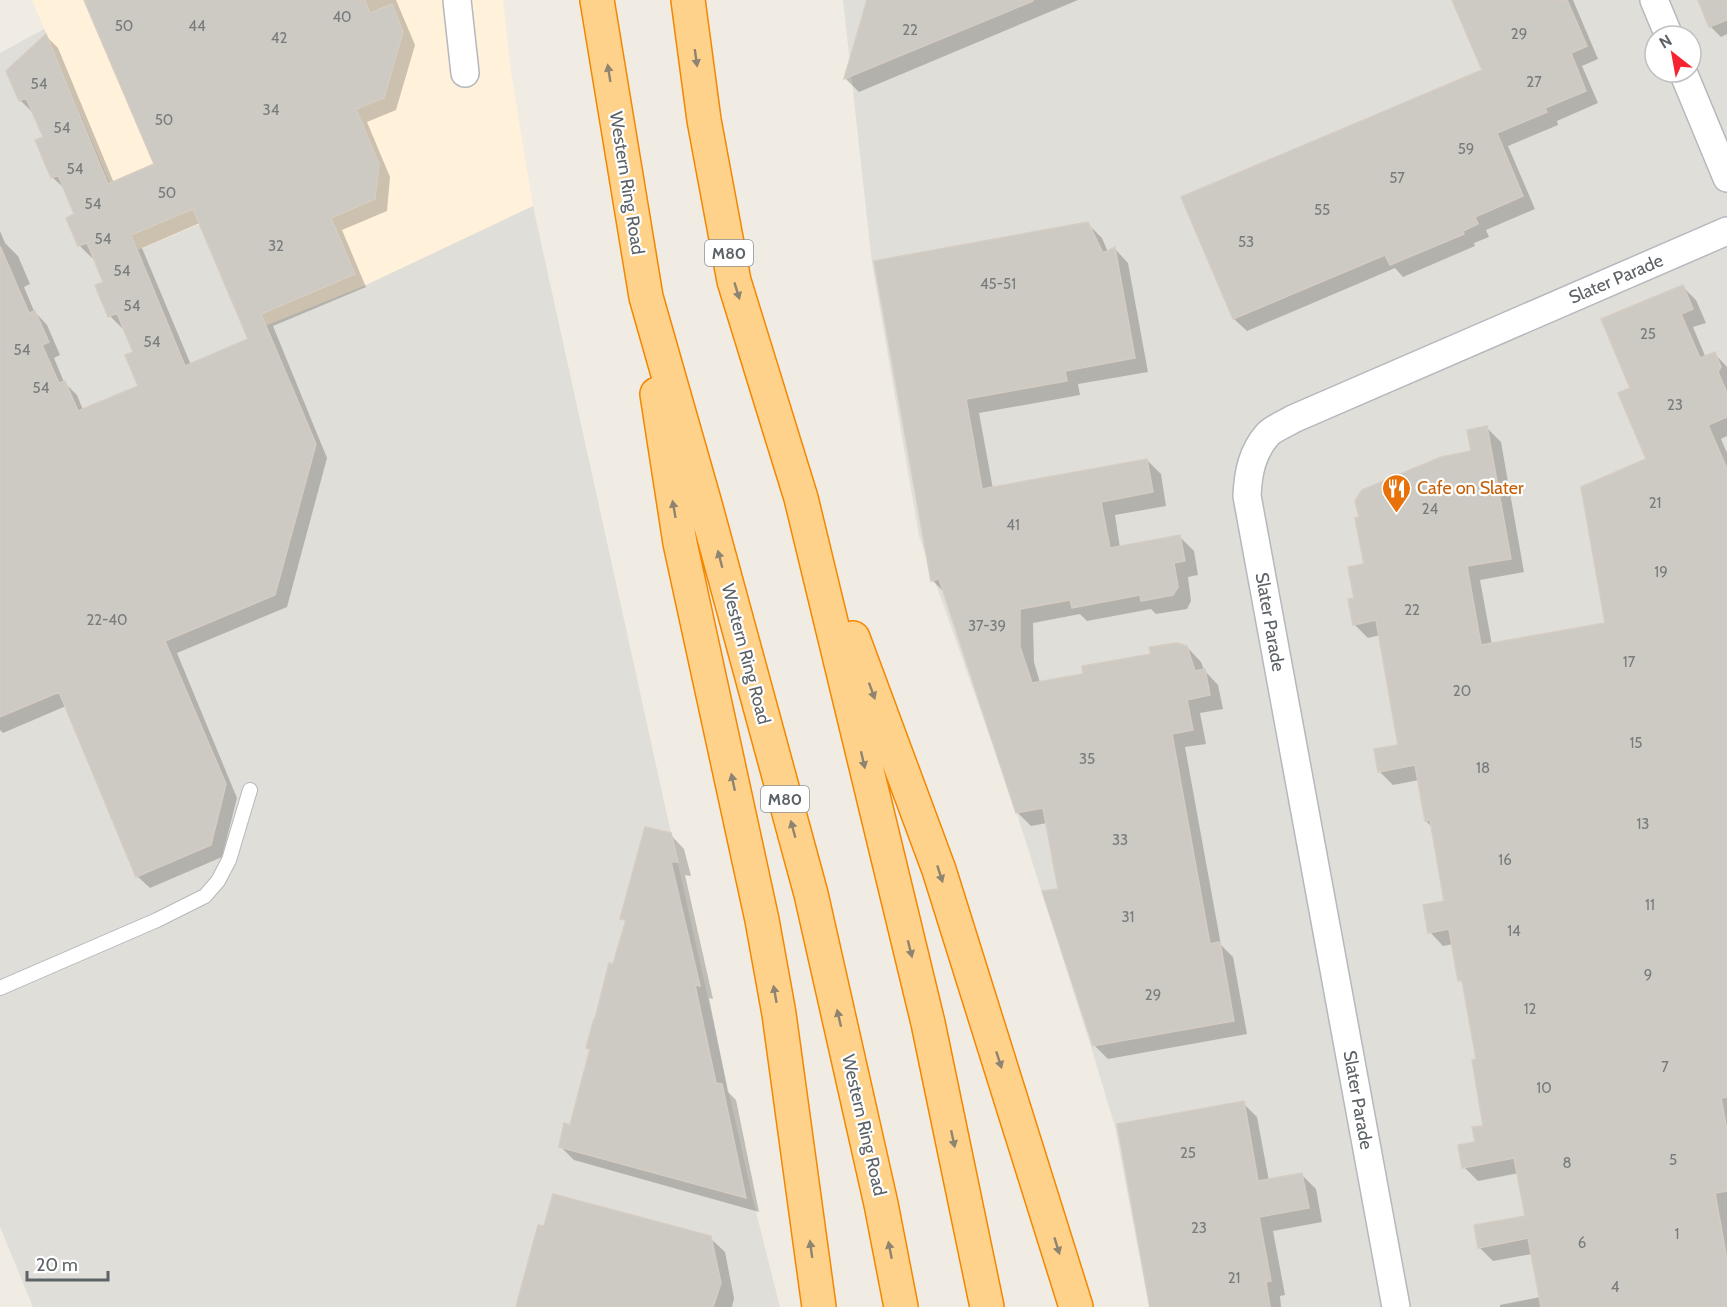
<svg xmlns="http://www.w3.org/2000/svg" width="1727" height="1307" font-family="Cabin,sans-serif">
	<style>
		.commercial { fill: #fff1da }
		.industrial { fill: #e0ded8; fill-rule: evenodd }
		.shadow { fill: #0003; fill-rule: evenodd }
		.building { fill: #cdc9c3; stroke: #d5ccc2; stroke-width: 1.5; fill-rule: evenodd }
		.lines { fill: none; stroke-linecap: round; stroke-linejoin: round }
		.lane-casing { stroke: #b5b8bc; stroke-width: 16 }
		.street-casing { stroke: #b5b8bc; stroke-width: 30 }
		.highway-casing { stroke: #f48700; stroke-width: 36 }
		.lane { stroke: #fff; stroke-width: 14 }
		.street { stroke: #fff; stroke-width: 27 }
		.highway { stroke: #ffd28c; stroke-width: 33 }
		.oneway { fill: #8d8471 }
		.labels { text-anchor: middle; stroke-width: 4.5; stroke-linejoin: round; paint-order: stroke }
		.number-label { font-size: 15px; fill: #787c7d }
		.shield { fill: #fff; stroke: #8d9194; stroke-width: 1.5 }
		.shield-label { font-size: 16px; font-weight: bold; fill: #5c6266 }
		.street-label { font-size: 18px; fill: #5c6266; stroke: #fff }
		.food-label { font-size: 18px; fill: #c56008; stroke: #fff; text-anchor: start }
	</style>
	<rect width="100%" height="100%" fill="#f0ece4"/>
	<path class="commercial" d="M 32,0 L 503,0 L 511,72 L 533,206 L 364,286 L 248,333 L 145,248 L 138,250 Z"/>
	<path class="industrial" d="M 843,0 L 1727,0 L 1727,1307 L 1149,1307 L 1115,1127 L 1091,1047 L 1016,811 L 919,536 L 872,263 ZM 1655,36 L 1691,36 L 1691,72 L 1655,72 Z
		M 44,29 L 138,250 L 204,222 L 248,333 L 364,286 L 533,206 L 671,833 L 753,1200 L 780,1307 L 33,1307 L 0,1227 L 0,53 Z"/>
	<path class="shadow" d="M 86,0 L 396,0 L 415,45 L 396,110 L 367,122 L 390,177 L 387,211 L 342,230 L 366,287 L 273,326 L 327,458 L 287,607 L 177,653 L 237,798 L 222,857 L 150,888 L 137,876 L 66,706 L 3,733 L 0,730 L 0,231 L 5,243 L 18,256 L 30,284 L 24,287 L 34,311 L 47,325 L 60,355 L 54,358 L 64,382 L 77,395 L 83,410 L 140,386 L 135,352 L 124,327 L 122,328 L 110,316 L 105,283 L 94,257 L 92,258 L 79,245 L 76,215 L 65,189 L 52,177 L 45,137 L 32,112 L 20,100 L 46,36 L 58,48 L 114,183 L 156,165 ZM 200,223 L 250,340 L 191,365 L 142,248 Z
		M 868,0 L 1078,0 L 859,92 L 846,79 Z
		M 1454,0 L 1573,0 L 1598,59 L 1582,66 L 1598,103 L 1557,121 L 1558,125 L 1508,146 L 1535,209 L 1486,230 L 1489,237 L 1474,243 L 1475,246 L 1403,277 L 1395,268 L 1247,331 L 1234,319 L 1183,198 L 1484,71 Z
		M 1699,0 L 1727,0 L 1727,34 L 1721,37 L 1710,26 Z
		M 1088,224 L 1102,238 L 1108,252 L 1115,249 L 1128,263 L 1148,372 L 1078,384 L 1080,395 L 979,413 L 993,489 L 1147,460 L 1161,474 L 1166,506 L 1115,515 L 1120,548 L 1180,537 L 1194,551 L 1198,575 L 1188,577 L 1191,601 L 1187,609 L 1156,614 L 1151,609 L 1087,621 L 1080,614 L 1033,623 L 1034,662 L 1040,683 L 1085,675 L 1187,647 L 1201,662 L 1204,670 L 1218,685 L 1223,709 L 1200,713 L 1206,744 L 1185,747 L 1221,945 L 1233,957 L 1247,1034 L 1108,1059 L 1094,1045 L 1059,890 L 1047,823 L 1031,826 L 1017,812 L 945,593 L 932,580 L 876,262 Z
		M 1682,286 L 1696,300 L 1706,323 L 1693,327 L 1706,358 L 1715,354 L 1727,367 L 1727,436 L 1721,439 L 1727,453 L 1727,1307 L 1500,1307 L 1500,1305 L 1540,1297 L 1532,1254 L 1493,1261 L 1479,1247 L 1526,1218 L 1519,1173 L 1478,1181 L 1464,1167 L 1485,1127 L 1478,1060 L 1465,985 L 1460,980 L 1453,944 L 1443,946 L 1430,932 L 1446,903 L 1432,827 L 1426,821 L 1419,780 L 1393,785 L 1379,771 L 1400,746 L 1380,635 L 1368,638 L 1354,624 L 1355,599 L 1365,565 L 1472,453 L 1487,428 L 1501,442 L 1524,572 L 1480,580 L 1492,645 L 1607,624 L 1648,460 L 1631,389 Z
		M 670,834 L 684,849 L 691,876 L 685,875 L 713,999 L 709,998 L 728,1092 L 736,1100 L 759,1212 L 574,1160 L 560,1146 L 572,1127 L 591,1051 L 588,1048 L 627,923 L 622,918 Z
		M 1243,1103 L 1257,1117 L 1269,1181 L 1302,1175 L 1316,1189 L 1322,1222 L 1273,1231 L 1285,1295 L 1280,1296 L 1281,1307 L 1152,1307 Z
		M 710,1238 L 725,1252 L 734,1298 L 732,1307 L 517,1307 Z"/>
	<path class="building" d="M 84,0 L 365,0 L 370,13 L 392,4 L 403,32 L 384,98 L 356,109 L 379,164 L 375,199 L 331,218 L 355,274 L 261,314 L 316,444 L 275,595 L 165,641 L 226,784 L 211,845 L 136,877 L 59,692 L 0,717 L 0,246 L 29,313 L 35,311 L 49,342 L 42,345 L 59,383 L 65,381 L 78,411 L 138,386 L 125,355 L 133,352 L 125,333 L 117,313 L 108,317 L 95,285 L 103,282 L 95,262 L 87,243 L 78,246 L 66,218 L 74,214 L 58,175 L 51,178 L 35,140 L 43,137 L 26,98 L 19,101 L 6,71 L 46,34 L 108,184 L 154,164 ZM 193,209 L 248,339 L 185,366 L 131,235 Z
		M 867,0 L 1033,0 L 1033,1 L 844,79 Z
		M 1452,0 L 1567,0 L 1587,46 L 1571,53 L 1586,91 L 1545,108 L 1547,112 L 1497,133 L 1523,196 L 1475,217 L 1478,224 L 1463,231 L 1464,234 L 1390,265 L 1385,255 L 1233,319 L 1181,197 L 1482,70 Z
		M 1698,0 L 1727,0 L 1727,20 L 1709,27 Z
		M 1088,222 L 1103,253 L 1115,247 L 1135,358 L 1065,371 L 1067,381 L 966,399 L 982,489 L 1147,459 L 1153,492 L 1101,502 L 1110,548 L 1180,535 L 1185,561 L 1174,563 L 1178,587 L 1173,595 L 1141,601 L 1140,595 L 1072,608 L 1070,600 L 1020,609 L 1020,647 L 1032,683 L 1083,674 L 1082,666 L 1151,654 L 1149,647 L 1177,643 L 1187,646 L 1195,671 L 1205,669 L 1210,695 L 1187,700 L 1193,730 L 1172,734 L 1210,944 L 1220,942 L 1234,1021 L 1093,1046 L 1042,891 L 1058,889 L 1043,808 L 1016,813 L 939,579 L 931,581 L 874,261 Z
		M 1683,285 L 1693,309 L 1681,314 L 1700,358 L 1715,352 L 1721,367 L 1718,372 L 1727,393 L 1727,417 L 1708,425 L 1727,469 L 1727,1097 L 1721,1098 L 1727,1130 L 1727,1191 L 1715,1193 L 1727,1260 L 1727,1307 L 1541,1307 L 1528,1238 L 1478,1248 L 1474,1225 L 1525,1216 L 1514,1158 L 1462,1168 L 1458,1145 L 1475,1142 L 1472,1127 L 1483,1126 L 1472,1060 L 1476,1059 L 1462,980 L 1458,981 L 1449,929 L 1428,933 L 1423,905 L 1444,901 L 1430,820 L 1425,821 L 1415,765 L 1378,772 L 1374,749 L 1398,745 L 1376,620 L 1353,625 L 1348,599 L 1354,598 L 1348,567 L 1364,564 L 1355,518 L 1359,517 L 1355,501 L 1362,490 L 1441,457 L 1471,451 L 1467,430 L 1487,426 L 1511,559 L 1467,566 L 1481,645 L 1605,623 L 1581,487 L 1646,459 L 1618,393 L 1630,388 L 1601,319 Z
		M 645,827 L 671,833 L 678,862 L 671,862 L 700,986 L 695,985 L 716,1083 L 722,1084 L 746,1198 L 559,1147 L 564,1123 L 570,1125 L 590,1049 L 586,1048 L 594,1019 L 595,1019 L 609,963 L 613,964 L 626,920 L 620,919 Z
		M 1244,1101 L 1258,1181 L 1302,1173 L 1309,1208 L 1259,1217 L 1271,1281 L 1266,1282 L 1270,1307 L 1150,1307 L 1117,1124 Z
		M 553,1194 L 711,1236 L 721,1283 L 713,1307 L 516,1307 L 538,1225 L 544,1226 Z"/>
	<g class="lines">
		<defs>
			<path id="lane" d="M 0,988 L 157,920 L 205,896 L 218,881 L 229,860 L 250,790"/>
			<path id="street" d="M 457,0 L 465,73
				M 1654,0 L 1669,36
				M 1683,72 L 1727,178
				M 1396,1307 L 1247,496 C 1248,473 1252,452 1268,434 C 1274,428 1285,424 1293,419 L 1727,231"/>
			<path id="highway" d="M 597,0 L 646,297 L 705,504 L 811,894 L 881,1204 L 901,1307
				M 688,0 L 704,120 L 734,281 L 801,498 L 928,1023 L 987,1307
				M 657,394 L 680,543 L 762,920 L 779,1014 L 819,1307
				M 853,638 L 939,870 L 1076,1307"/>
		</defs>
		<use href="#lane" class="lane-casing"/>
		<use href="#street" class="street-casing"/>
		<use href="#highway" class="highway-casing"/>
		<use href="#lane" class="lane"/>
		<use href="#street" class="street"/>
		<use href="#highway" class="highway"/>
	</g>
	<defs><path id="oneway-solid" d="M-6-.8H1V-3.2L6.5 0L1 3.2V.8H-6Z" transform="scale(1.5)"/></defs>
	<g class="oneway">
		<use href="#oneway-solid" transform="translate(696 58) rotate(82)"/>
		<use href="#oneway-solid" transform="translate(609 73) rotate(-99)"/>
		<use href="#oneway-solid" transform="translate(737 291) rotate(73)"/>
		<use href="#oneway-solid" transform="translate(674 509) rotate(-100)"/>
		<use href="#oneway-solid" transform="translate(720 559) rotate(-105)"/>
		<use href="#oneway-solid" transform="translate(872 691) rotate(70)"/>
		<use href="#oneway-solid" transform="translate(863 760) rotate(77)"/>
		<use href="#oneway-solid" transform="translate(733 782) rotate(-102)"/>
		<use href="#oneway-solid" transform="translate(793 829) rotate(-105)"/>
		<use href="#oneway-solid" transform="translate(940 874) rotate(72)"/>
		<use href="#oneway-solid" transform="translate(910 949) rotate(76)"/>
		<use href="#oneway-solid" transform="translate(775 994) rotate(-100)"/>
		<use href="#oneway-solid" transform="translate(839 1018) rotate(-103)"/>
		<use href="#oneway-solid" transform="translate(999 1060) rotate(72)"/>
		<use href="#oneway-solid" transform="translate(953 1139) rotate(78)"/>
		<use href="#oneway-solid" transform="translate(1057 1246) rotate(73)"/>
		<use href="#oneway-solid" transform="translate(811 1249) rotate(-98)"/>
		<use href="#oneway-solid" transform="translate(890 1250) rotate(-101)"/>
	</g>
	<defs>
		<symbol id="restaurant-pin" viewBox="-11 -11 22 30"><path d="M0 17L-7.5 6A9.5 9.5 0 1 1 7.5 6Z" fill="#e8710a" stroke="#fff"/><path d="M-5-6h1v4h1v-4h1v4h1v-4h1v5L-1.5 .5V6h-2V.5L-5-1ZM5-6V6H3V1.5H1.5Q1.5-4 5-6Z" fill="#fff"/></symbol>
	</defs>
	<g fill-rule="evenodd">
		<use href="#restaurant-pin" x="1380" y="472" width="33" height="45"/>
	</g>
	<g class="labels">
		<g class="number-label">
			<text x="342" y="22">40</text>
			<text x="124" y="31">50</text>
			<text x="197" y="31">44</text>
			<text x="910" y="35">22</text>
			<text x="1519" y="39">29</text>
			<text x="279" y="43">42</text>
			<text x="1534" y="87">27</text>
			<text x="39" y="89">54</text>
			<text x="271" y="115">34</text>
			<text x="164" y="125">50</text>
			<text x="62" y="133">54</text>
			<text x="1466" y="154">59</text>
			<text x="75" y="174">54</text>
			<text x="1397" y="183">57</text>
			<text x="167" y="198">50</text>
			<text x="93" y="209">54</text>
			<text x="1322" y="215">55</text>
			<text x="103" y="244">54</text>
			<text x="1246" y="247">53</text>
			<text x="276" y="251">32</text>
			<text x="122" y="276">54</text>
			<text x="998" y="289">45-51</text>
			<text x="132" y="311">54</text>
			<text x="1648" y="339">25</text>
			<text x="152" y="347">54</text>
			<text x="22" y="355">54</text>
			<text x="41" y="393">54</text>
			<text x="1675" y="410">23</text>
			<text x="1655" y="508">21</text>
			<text x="1430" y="514">24</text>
			<text x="1013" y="530">41</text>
			<text x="1661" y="577">19</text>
			<text x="1412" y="615">22</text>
			<text x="107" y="625">22-40</text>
			<text x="987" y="631">37-39</text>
			<text x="1629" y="667">17</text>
			<text x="1462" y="696">20</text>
			<text x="1636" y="748">15</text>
			<text x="1087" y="764">35</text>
			<text x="1483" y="773">18</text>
			<text x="1643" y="829">13</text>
			<text x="1120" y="845">33</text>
			<text x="1505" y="865">16</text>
			<text x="1650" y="910">11</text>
			<text x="1128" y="922">31</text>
			<text x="1514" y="936">14</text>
			<text x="1648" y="980">9</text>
			<text x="1153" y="1000">29</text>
			<text x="1530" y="1014">12</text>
			<text x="1665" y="1072">7</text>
			<text x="1544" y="1093">10</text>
			<text x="1188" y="1158">25</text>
			<text x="1673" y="1165">5</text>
			<text x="1567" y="1168">8</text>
			<text x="1199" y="1233">23</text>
			<text x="1677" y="1239">1</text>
			<text x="1582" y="1248">6</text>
			<text x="1234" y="1283">21</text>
			<text x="1615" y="1292">4</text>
		</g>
		<g class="shield">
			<rect x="705" y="240" width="48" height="26" rx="4.5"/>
			<rect x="761" y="786" width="48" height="26" rx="4.5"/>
		</g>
		<g class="shield-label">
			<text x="729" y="259">M80</text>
			<text x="785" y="805">M80</text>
		</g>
		<g class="street-label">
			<text transform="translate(627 183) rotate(81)" y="6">Western Ring Road</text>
			<text transform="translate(1616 279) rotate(-23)" y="6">Slater Parade</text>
			<text transform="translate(1270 622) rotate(80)" y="6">Slater Parade</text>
			<text transform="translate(746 654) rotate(75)" y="6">Western Ring Road</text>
			<text transform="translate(1358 1100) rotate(80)" y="6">Slater Parade</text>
			<text transform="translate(864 1125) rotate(77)" y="6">Western Ring Road</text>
		</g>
		<g class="food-label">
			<text x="1417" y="494">Cafe on Slater</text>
		</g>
	</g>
	<g transform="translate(1673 54) rotate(329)"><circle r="28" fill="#ffffff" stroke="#bec0c2" stroke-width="1.5"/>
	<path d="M0-4.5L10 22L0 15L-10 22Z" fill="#f62430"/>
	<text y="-9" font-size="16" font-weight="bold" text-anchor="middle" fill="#5c6266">N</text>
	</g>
	<path d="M27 1271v9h81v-9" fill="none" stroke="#5c6266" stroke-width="3"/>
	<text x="36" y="1271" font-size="18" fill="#5c6266" stroke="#ffffff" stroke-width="4.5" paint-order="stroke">20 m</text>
</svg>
